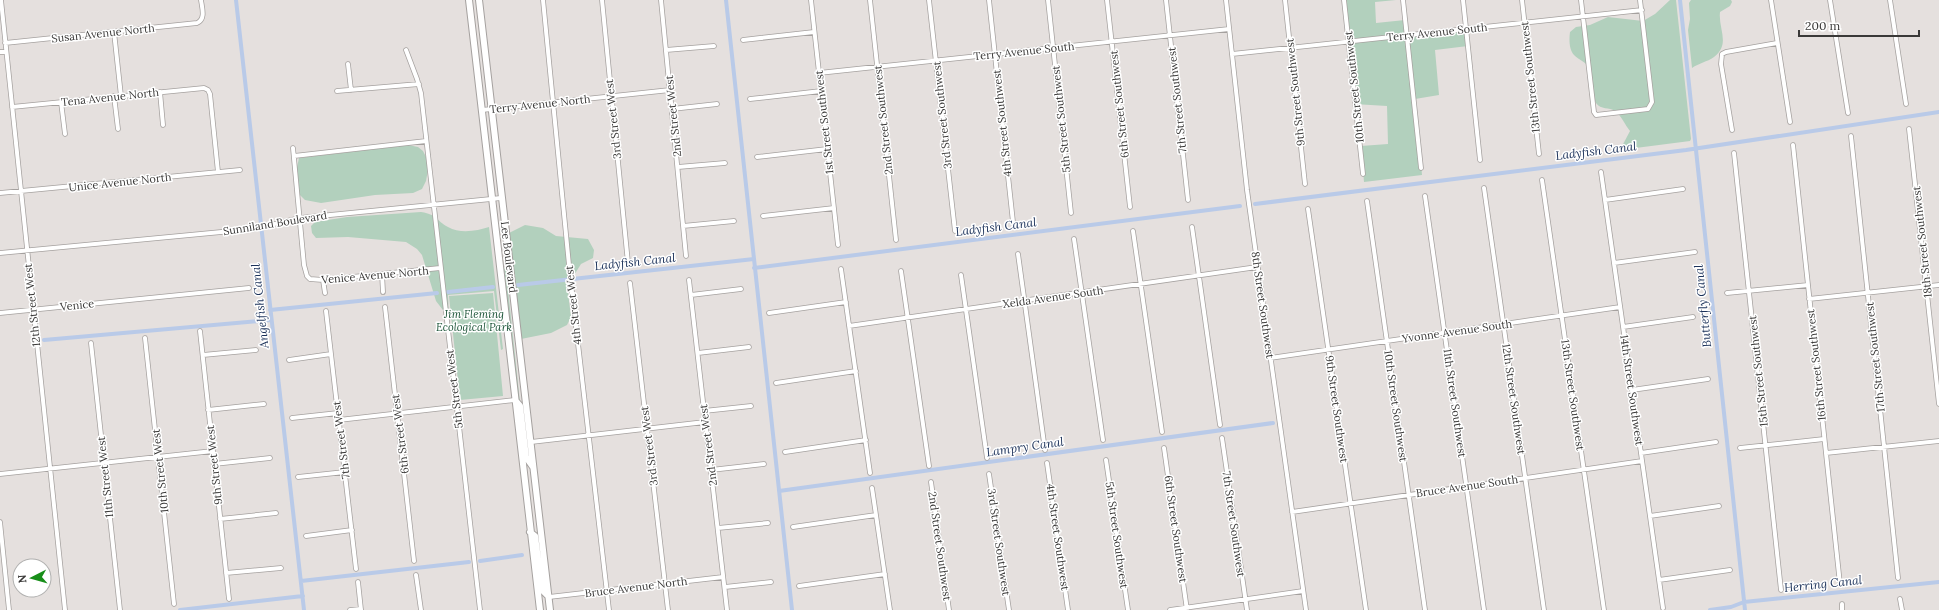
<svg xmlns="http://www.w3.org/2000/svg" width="1939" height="610" font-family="Lora,serif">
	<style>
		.green { fill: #b2d0bd }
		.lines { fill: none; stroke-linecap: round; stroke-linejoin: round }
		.canal { stroke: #b9cae8; stroke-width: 4 }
		.minor-casing { stroke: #a5a19f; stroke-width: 5.5 }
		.secondary-casing { stroke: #a5a19f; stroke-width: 8 }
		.minor { stroke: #fff; stroke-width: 4 }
		.secondary { stroke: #fff; stroke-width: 6 }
		.labels { text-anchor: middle; stroke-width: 3; stroke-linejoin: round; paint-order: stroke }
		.street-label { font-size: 11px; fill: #3a3938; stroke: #fff }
		.park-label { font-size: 11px; font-style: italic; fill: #1d5539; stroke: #fff }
		.water-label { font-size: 12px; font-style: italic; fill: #1b3159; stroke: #fff }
	</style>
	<rect width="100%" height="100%" fill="#e5e0de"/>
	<path class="green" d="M 1346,0 L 1396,0 L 1375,2 L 1376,23 L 1405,20 L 1407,35 L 1467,29 L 1468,46 L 1435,50 L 1439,95 L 1415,99 L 1422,175 L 1364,182 L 1361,146 L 1388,144 L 1387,106 L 1354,104 Z
		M 1670,0 L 1676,0 L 1691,139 L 1690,141 L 1620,150 L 1630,131 C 1625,125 1621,115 1615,111 C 1609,107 1601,110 1596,103 C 1589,92 1594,77 1588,67 C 1585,61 1579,60 1574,55 C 1569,50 1569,39 1570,32 L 1576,27 L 1590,25 L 1608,17 L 1643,21 L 1655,14 Z
		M 1691,0 L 1731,0 L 1732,2 L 1730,6 L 1720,12 C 1718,29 1731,44 1714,57 C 1707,62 1699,63 1692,68 L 1688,30 L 1690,19 L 1689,3 Z
		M 408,145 L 418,147 L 423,151 L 426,157 L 428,170 L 426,181 L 422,189 L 413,193 L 375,195 L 321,203 L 305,200 L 299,194 L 296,172 L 299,158 Z
		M 421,212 C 439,215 435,220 448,227 C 460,234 477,231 489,227 L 503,349 L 501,350 L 494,291 L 448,295 L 449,318 L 436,301 L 422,255 L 417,249 L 406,242 L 348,237 L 316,238 L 312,233 L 311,226 L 315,222 L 347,217 Z
		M 525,225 L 543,228 L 556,236 L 588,239 L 594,250 L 593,258 L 581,264 L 571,280 L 568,292 L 571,317 L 567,325 L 551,333 L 521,339 L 509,233 Z
		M 502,264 L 506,271 L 520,402 L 518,400 Z
		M 493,293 L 503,396 L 460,400 L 449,296 Z"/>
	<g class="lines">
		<path class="canal" d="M 236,0 L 304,610
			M 726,0 L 792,610
			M 1680,0 L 1745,610
			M 1255,204 L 1686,150 L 1939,112
			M 754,268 L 1240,206
			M 518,285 L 754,259
			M 448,292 L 493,287
			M 270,310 L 437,293
			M 44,340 L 271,320
			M 779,491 L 1273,423
			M 480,561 L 522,555
			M 301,581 L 469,562
			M 180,610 L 303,596
			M 1710,610 L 1731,607 L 1744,602 L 1939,582"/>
		<defs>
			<path id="minor" d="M 1,0 L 65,610
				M 543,0 L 570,275 L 609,610
				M 602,0 L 628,263
				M 661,0 L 686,256
				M 811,0 L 838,245
				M 870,0 L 896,240
				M 929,0 L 955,231
				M 989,0 L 1013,222
				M 1048,0 L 1071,213
				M 1107,0 L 1130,207
				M 1166,0 L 1188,200
				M 1226,0 L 1247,190 L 1306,610
				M 1285,0 L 1305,184
				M 1344,0 L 1363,174
				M 1403,0 L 1421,168
				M 1463,0 L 1480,160
				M 1522,0 L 1539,154
				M 1581,0 L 1594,112 L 1596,115 L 1648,109 L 1652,102 L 1640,0
				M 1771,0 L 1790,122
				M 1830,0 L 1848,113
				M 1890,0 L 1906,104
				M 114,32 L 121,96
				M 743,40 L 814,32
				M 5,43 L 197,23 C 206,19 202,8 201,0
				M 406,50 L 417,79 L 421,93 L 480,610
				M 666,50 L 714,46
				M 0,52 L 6,52
				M 1232,54 L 1642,10
				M 348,64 L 351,90
				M 819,73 L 1229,29
				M 337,91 L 419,84
				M 160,92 L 163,125
				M 114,96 L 118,129
				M 750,99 L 821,91
				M 61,102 L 65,134
				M 12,107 L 204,88 L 208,90 L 210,94 L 218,172
				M 672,109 L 717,104
				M 482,110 L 670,90
				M 1909,129 L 1939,404
				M 1732,130 L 1721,64 L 1722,54 L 1726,52 L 1777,43
				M 1851,136 L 1898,578
				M 1793,145 L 1840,584
				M 293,148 L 304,265 L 307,276 L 310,279 L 323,280 L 440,268
				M 1734,153 L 1781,590
				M 294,156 L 426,141
				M 757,157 L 827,149
				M 678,167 L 725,163
				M 1601,172 L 1663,608
				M 1542,180 L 1604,610
				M 1484,188 L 1544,610
				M 0,193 L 240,170
				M 1425,196 L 1484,610
				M 1605,200 L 1683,189
				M 1367,201 L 1425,610
				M 1308,209 L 1366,610
				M 763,216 L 834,208
				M 683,226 L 734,221
				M 1192,227 L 1220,425
				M 1133,231 L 1162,432
				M 1074,239 L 1103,440
				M 0,253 L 253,229 L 300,218 L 501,198
				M 1018,254 L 1045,450
				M 1614,263 L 1695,252
				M 841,269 L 870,473
				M 901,271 L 929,466
				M 382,274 L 383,292
				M 961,275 L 987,458
				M 323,280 L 325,293
				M 689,280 L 727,610
				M 630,283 L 668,610
				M 1727,293 L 1808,285
				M 691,295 L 741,289
				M 1809,299 L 1939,285
				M 385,307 L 414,561
				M 326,311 L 356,569
				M 0,313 L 249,288
				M 769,313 L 846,302
				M 849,326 L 1257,267
				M 1623,327 L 1693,317
				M 200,331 L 229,599
				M 145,338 L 174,604
				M 91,343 L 120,610
				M 698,353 L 749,347
				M 203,355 L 256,350
				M 1270,358 L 1620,307
				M 289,360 L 331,354
				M 776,383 L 856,371
				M 1632,390 L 1708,379
				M 208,410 L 264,404
				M 704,411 L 751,406
				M 292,418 L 338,413
				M 339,420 L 515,400
				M 1222,438 L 1247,610
				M 531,442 L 705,422
				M 1164,448 L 1187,610
				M 1740,448 L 1824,439
				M 785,452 L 866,440
				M 1641,453 L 1716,442
				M 1826,453 L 1939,441
				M 1106,460 L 1128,610
				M 1047,463 L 1068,610
				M 214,464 L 270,458
				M 711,470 L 764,464
				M 0,474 L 213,451
				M 989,474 L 1009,610
				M 298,477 L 345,472
				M 931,482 L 949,610
				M 872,488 L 890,610
				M 1292,512 L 1642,461
				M 1650,516 L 1719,506
				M 220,519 L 276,513
				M 0,522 L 9,610
				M 793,527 L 876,515
				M 718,528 L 768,523
				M 306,536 L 352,530
				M 226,573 L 281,568
				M 416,575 L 421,610
				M 1659,580 L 1730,570
				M 358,582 L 361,610
				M 799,586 L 885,574
				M 725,587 L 771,582
				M 549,597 L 723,577
				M 1900,599 L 1902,610
				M 1842,604 L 1842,610
				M 350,610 L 361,609
				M 1170,610 L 1303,591"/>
			<path id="secondary" d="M 469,0 L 540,610
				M 479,0 L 550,610
				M 515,400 L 520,406 L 526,457 L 533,467
				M 530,532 L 535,536 L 542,590 L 549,597"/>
		</defs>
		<use href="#minor" class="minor-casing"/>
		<use href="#secondary" class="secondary-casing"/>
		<use href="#minor" class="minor"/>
		<use href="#secondary" class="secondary"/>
	</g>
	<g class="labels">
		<g class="street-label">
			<text transform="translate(1437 32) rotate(-6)" y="4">Terry Avenue South</text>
			<text transform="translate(103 33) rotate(-6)" y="4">Susan Avenue North</text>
			<text transform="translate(1024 51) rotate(-6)" y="4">Terry Avenue South</text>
			<text transform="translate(1530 77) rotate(-96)" y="4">13th Street Southwest</text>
			<text transform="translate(1354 87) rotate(-96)" y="4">10th Street Southwest</text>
			<text transform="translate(1295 92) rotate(-96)" y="4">9th Street Southwest</text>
			<text transform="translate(110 97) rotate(-6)" y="4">Tena Avenue North</text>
			<text transform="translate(1177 100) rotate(-96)" y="4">7th Street Southwest</text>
			<text transform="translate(540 104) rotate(-6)" y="4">Terry Avenue North</text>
			<text transform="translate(1119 104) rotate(-96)" y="4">6th Street Southwest</text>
			<text transform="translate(942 115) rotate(-96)" y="4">3rd Street Southwest</text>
			<text transform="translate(673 116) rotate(-96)" y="4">2nd Street West</text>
			<text transform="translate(613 119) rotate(-96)" y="4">3rd Street West</text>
			<text transform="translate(1061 119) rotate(-96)" y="4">5th Street Southwest</text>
			<text transform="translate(883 120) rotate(-96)" y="4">2nd Street Southwest</text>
			<text transform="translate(824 122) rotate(-96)" y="4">1st Street Southwest</text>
			<text transform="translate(1002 123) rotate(-96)" y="4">4th Street Southwest</text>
			<text transform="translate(120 182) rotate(-6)" y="4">Unice Avenue North</text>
			<text transform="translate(275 223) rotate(-9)" y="4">Sunniland Boulevard</text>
			<text transform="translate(1922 242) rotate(-96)" y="4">18th Street Southwest</text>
			<text transform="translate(509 257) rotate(83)" y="4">Lee Boulevard</text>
			<text transform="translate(375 275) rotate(-5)" y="4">Venice Avenue North</text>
			<text transform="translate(1053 297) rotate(-8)" y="4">Xelda Avenue South</text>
			<text transform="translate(32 305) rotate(-96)" y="4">12th Street West</text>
			<text transform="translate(77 305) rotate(-6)" y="4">Venice</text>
			<text transform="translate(573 305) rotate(-96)" y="4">4th Street West</text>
			<text transform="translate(1263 305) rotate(82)" y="4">8th Street Southwest</text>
			<text transform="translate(1457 331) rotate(-8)" y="4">Yvonne Avenue South</text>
			<text transform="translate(1875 357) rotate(-96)" y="4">17th Street Southwest</text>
			<text transform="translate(1816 365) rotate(-96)" y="4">16th Street Southwest</text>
			<text transform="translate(1758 371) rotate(-96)" y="4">15th Street Southwest</text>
			<text transform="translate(454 389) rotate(-97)" y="4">5th Street West</text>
			<text transform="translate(1632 390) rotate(82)" y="4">14th Street Southwest</text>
			<text transform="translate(1573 395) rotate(82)" y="4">13th Street Southwest</text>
			<text transform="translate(1514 399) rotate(82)" y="4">12th Street Southwest</text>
			<text transform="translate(1455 403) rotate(82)" y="4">11th Street Southwest</text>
			<text transform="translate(1396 406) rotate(82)" y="4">10th Street Southwest</text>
			<text transform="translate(1337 409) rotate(82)" y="4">9th Street Southwest</text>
			<text transform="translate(400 434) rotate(-97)" y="4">6th Street West</text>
			<text transform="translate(341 440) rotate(-97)" y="4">7th Street West</text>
			<text transform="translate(708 445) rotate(-97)" y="4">2nd Street West</text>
			<text transform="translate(649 446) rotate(-97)" y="4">3rd Street West</text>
			<text transform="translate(214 465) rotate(-96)" y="4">9th Street West</text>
			<text transform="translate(160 471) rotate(-96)" y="4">10th Street West</text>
			<text transform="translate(105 477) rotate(-96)" y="4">11th Street West</text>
			<text transform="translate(1467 486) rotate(-8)" y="4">Bruce Avenue South</text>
			<text transform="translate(1234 524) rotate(82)" y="4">7th Street Southwest</text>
			<text transform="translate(1176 529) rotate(82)" y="4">6th Street Southwest</text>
			<text transform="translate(1117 535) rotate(82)" y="4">5th Street Southwest</text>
			<text transform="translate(1058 537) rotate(82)" y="4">4th Street Southwest</text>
			<text transform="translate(999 542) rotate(82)" y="4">3rd Street Southwest</text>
			<text transform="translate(940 546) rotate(82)" y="4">2nd Street Southwest</text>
			<text transform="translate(636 587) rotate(-7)" y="4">Bruce Avenue North</text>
		</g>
		<g class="park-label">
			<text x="474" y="318">Jim Fleming<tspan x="474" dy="13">Ecological Park</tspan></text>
		</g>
		<g class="water-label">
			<text transform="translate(1596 151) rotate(-7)" y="4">Ladyfish Canal</text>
			<text transform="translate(996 227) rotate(-7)" y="4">Ladyfish Canal</text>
			<text transform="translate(635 262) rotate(-6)" y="4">Ladyfish Canal</text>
			<text transform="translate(260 306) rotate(-96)" y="4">Angelfish Canal</text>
			<text transform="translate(1703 306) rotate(-96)" y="4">Butterfly Canal</text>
			<text transform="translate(1025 447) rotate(-8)" y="4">Lampry Canal</text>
			<text transform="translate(1823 584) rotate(-6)" y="4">Herring Canal</text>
		</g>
	</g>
	<g transform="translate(32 578) rotate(264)"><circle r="19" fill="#ffffff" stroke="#b0b0af"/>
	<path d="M0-3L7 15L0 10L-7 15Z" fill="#188e19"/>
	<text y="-6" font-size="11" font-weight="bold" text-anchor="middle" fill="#3a3938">N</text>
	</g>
	<path d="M1799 30v6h120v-6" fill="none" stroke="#3a3938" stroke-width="2"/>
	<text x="1805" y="30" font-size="12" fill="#3a3938" stroke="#ffffff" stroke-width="3" paint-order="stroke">200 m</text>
</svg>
